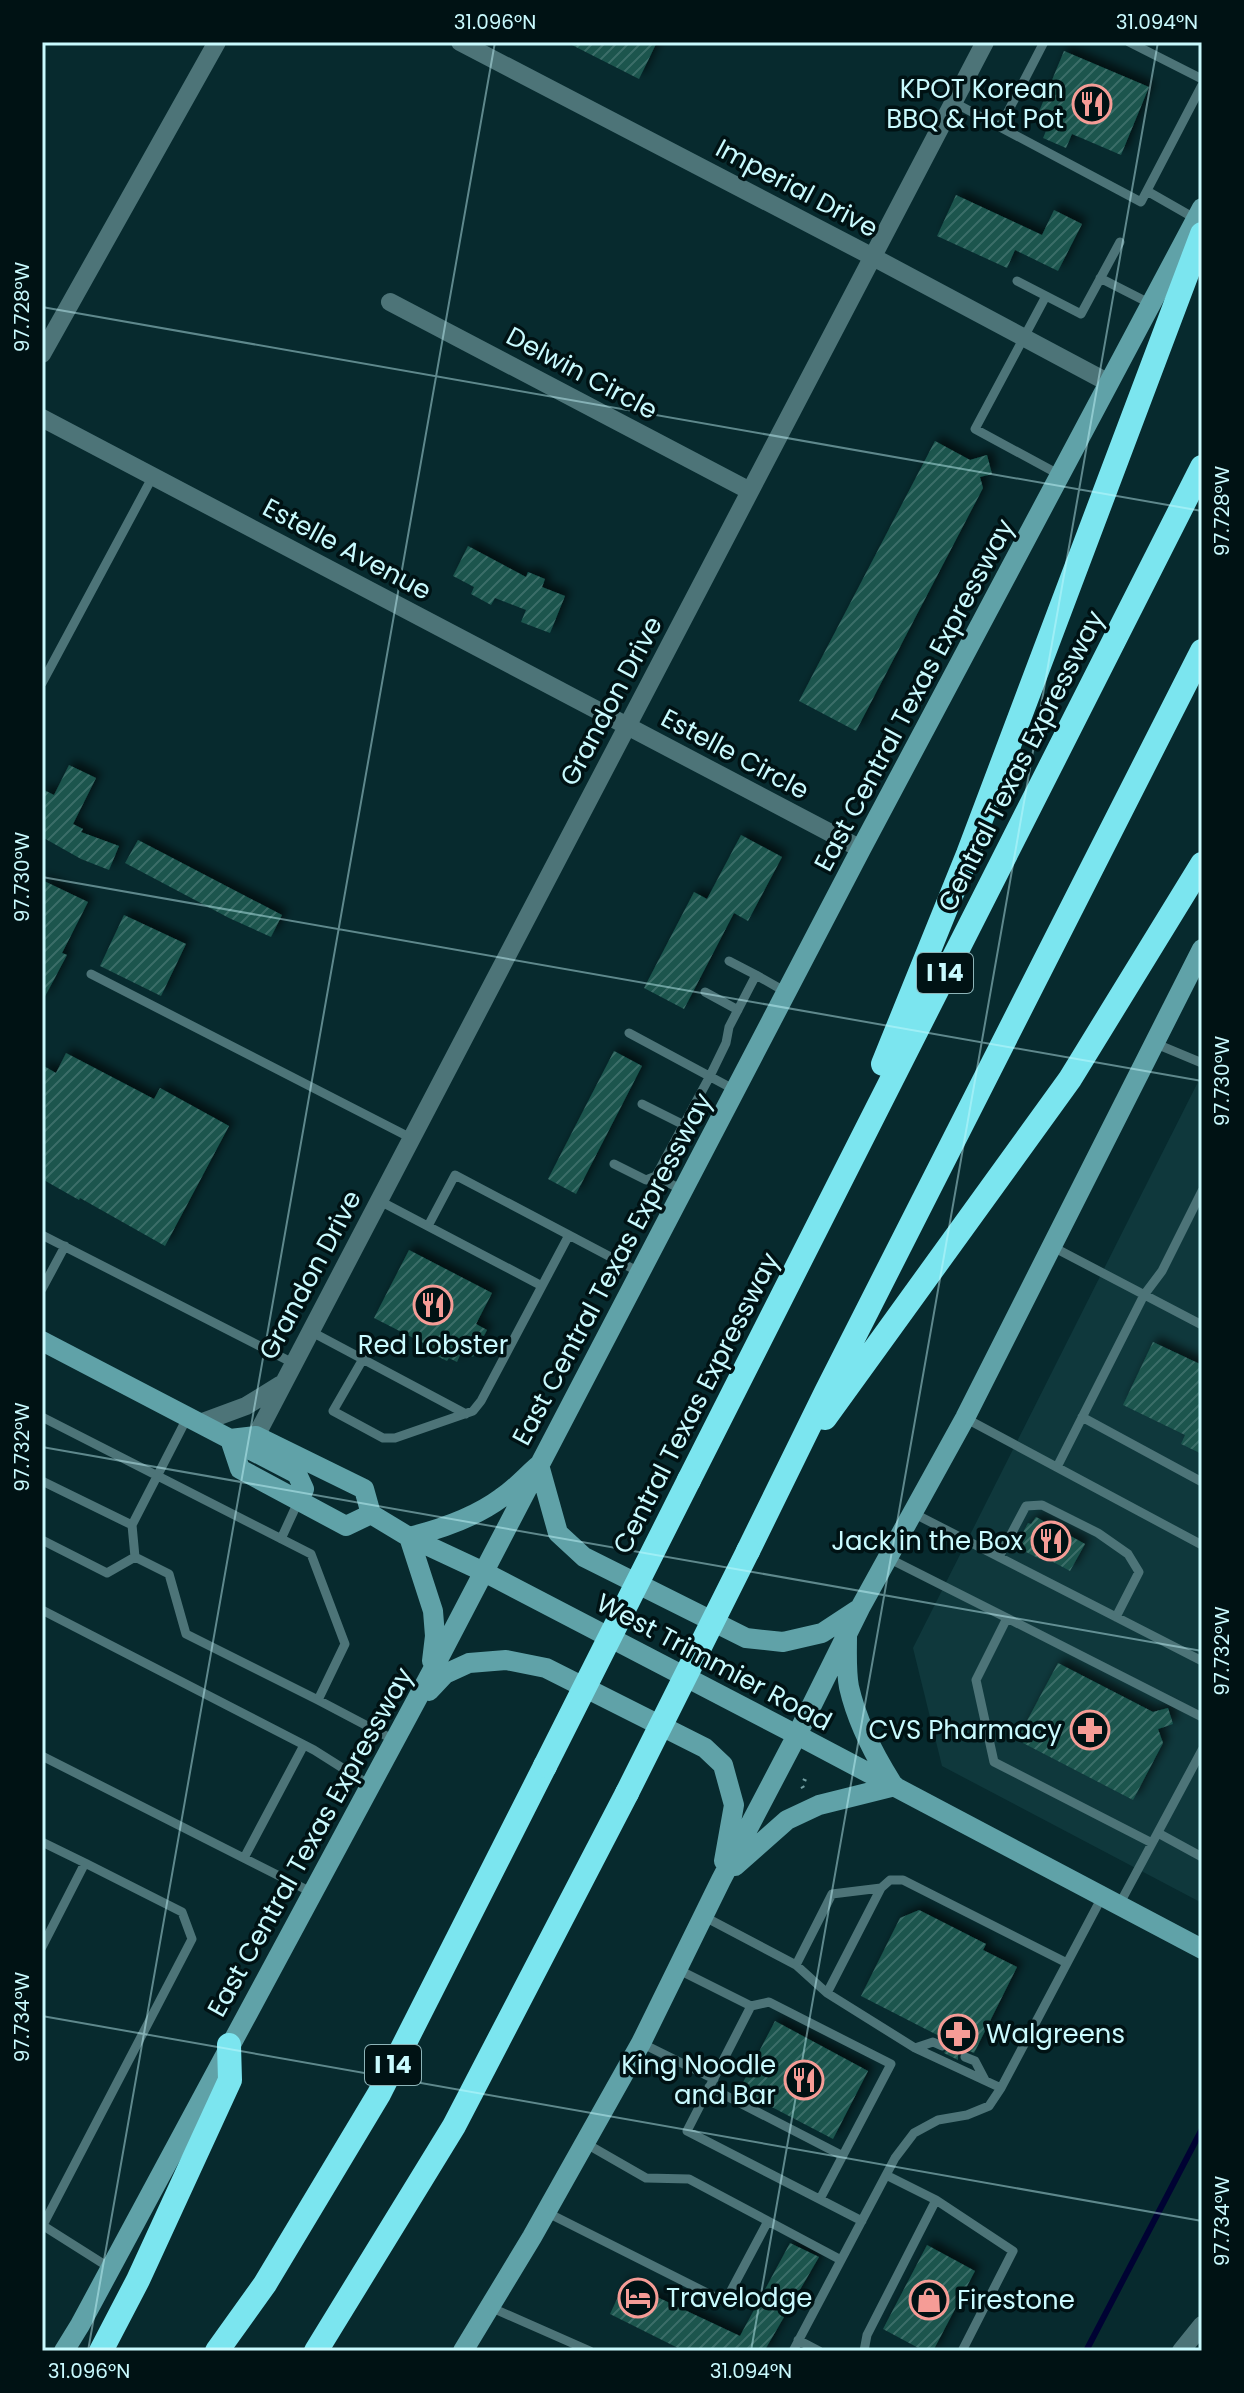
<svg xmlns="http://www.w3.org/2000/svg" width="1244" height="2393" font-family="Poppins,sans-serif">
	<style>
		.built { fill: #0f383c }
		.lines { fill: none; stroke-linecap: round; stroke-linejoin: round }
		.stream { stroke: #000233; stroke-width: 6 }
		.building { fill: url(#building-hatch); filter: url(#shadow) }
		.path { stroke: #719ca0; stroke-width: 4; stroke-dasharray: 2 6; stroke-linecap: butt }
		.lane { stroke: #4d7478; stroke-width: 9 }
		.street { stroke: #4d7478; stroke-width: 18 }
		.secondary { stroke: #60a2a8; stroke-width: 20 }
		.highway { stroke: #7be5ef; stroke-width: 24 }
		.highway-bridge { stroke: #7be5ef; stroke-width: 24 }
		.ticks { fill: none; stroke: #c9fafe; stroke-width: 2; stroke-opacity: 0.45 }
		.labels { text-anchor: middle; stroke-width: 7; stroke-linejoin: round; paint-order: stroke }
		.shield { fill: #001214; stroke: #8db4b8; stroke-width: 2 }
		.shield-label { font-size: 24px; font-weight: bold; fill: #c9fafe }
		.poi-label { font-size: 26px; fill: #c9fafe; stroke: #001214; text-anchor: end }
		.street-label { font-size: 26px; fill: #c9fafe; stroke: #001214 }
		.neatline { fill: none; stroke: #c9fafe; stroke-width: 3 }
		.ticks-label { font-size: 20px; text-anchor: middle; fill: #c9fafe }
	</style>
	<defs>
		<pattern id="building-hatch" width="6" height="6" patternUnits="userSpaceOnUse" patternTransform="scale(2)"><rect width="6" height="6" fill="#1b544d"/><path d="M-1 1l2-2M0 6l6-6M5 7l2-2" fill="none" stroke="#3b6e68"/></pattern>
		<filter id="shadow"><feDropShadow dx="5.5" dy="-5.5" stdDeviation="4" flood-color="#0009"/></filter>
	</defs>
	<rect width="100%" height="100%" fill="#072a2e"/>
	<path class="built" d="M 1202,1074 L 1202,1903 L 942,1766 L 913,1648 Z"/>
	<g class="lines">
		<path class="stream" d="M 1086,2351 L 1202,2129"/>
	</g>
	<path class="building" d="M 566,42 L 657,42 L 639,79 Z
		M 1064,51 L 1149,87 L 1121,155 L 1072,134 L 1066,148 L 1043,138 L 1051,119 L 1038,114 Z
		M 956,195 L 1042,235 L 1054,210 L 1082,224 L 1058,271 L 1015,250 L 1007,268 L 937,236 Z
		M 935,441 L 970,460 L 987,455 L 992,474 L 980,477 L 983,488 L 856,731 L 799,701 Z
		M 468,546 L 526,577 L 528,572 L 545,579 L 542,587 L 565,596 L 550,633 L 521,622 L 526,610 L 495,598 L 491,605 L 471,594 L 474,587 L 453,576 Z
		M 69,765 L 96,778 L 73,824 L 83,829 L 81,832 L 119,846 L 109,870 L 81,859 L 42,837 L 42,789 L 54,795 Z
		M 741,835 L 782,857 L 748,921 L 734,913 L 684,1009 L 644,988 L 694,892 L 707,899 Z
		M 138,840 L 282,915 L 271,937 L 229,918 L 125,863 Z
		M 42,880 L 88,902 L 62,953 L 67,955 L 42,1002 Z
		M 124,915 L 186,944 L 161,996 L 100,966 Z
		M 614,1051 L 642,1066 L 576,1194 L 548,1179 Z
		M 66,1053 L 154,1099 L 160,1088 L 229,1126 L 165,1246 L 80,1198 L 79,1200 L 42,1179 L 42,1065 L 56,1073 Z
		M 409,1250 L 492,1293 L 476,1324 L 487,1330 L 473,1357 L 462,1351 L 457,1362 L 449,1358 L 447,1361 L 425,1350 L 427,1345 L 374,1318 Z
		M 1153,1342 L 1202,1365 L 1202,1454 L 1181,1444 L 1185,1435 L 1123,1405 Z
		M 1036,1517 L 1085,1544 L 1070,1571 L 1042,1556 L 1040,1559 L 1024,1551 L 1026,1547 L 1021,1545 L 1025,1538 L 1021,1536 L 1028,1523 L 1031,1524 Z
		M 1058,1663 L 1153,1712 L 1168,1708 L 1173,1724 L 1158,1729 L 1163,1743 L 1133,1800 L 1023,1743 L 1021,1738 L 1021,1732 Z
		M 919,1910 L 986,1944 L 983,1950 L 1017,1967 L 974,2053 L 967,2050 L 961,2051 L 958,2055 L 958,2060 L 944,2053 L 949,2046 L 945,2039 L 861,1996 L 900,1918 Z
		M 775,2021 L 868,2071 L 833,2139 L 739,2090 Z
		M 790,2243 L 819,2257 L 766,2348 L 772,2351 L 684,2351 L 610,2314 L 625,2282 L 740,2336 Z
		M 927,2245 L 975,2271 L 933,2351 L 924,2351 L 883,2329 Z"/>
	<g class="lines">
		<path class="path" d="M 805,1779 L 802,1786 L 806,1793"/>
		<path class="lane" d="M 1129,42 L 1202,79
			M 953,102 L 1141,202 L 1202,85
			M 1000,127 L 1044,42
			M 1147,191 L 1196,219
			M 1100,278 L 1151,304
			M 1017,281 L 1081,314 L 1120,242
			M 1046,296 L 975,429 L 1060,475
			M 42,683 L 153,476
			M 729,961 L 756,975
			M 91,974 L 411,1138
			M 705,992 L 738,1010
			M 629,1033 L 735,1090
			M 1154,1043 L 1202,1063
			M 642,1104 L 684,1125
			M 614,1164 L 646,1180 L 656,1176 L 710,1076 L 726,1043 L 729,1027 L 756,975 L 786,992
			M 656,1176 L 682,1190
			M 378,1200 L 542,1286
			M 428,1226 L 455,1175 L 639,1272
			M 42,1235 L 293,1363
			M 1053,1247 L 1202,1325
			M 42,1289 L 65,1246
			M 310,1331 L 466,1414
			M 363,1359 L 333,1411 L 383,1438 L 395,1438 L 473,1411 L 481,1401 L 569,1235
			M 42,1417 L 311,1554 L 345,1644 L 318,1700
			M 1082,1417 L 1202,1482
			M 965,1418 L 1202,1545
			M 1057,1467 L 1144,1295 L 1162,1271 L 1202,1191
			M 42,1481 L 132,1525
			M 913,1513 L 1202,1661
			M 281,1539 L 298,1502
			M 42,1540 L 107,1573 L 135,1557
			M 135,1557 L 169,1574 L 186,1634 L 318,1700 L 394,1740
			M 135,1557 L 132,1525 L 187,1418
			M 999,1557 L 1026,1506 L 1042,1505 L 1098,1533 L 1128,1554 L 1139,1572 L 1116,1617
			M 888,1558 L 1007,1618 L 976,1680 L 994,1762 L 1152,1843
			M 42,1610 L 314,1750 L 371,1786
			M 1007,1618 L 1202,1717
			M 42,1756 L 313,1893
			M 1158,1833 L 1202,1857
			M 42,1842 L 85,1863 L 42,1947
			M 244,1858 L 304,1745
			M 1119,1905 L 1202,1750
			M 703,1916 L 796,1965 L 827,1993 L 915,2048 L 1001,2088
			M 796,1965 L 832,1894 L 881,1888
			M 677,1969 L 751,2006 L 769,2002 L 891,2064 L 820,2199
			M 827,1993 L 881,1888 L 890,1880 L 903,1880 L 1067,1963
			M 751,2006 L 687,2131 L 862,2221
			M 641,2043 L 714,2079
			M 915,2048 L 933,2042 L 942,2046
			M 965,2057 L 975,2061 L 985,2080
			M 709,2087 L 843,2156
			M 585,2143 L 646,2178 L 689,2179 L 841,2260
			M 886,2175 L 936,2200 L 1013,2251 L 962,2351
			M 546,2212 L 725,2302 L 768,2221
			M 42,2225 L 110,2268
			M 43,2225 L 192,1939 L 182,1912 L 85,1863
			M 490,2307 L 590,2351
			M 798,2340 L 819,2351
			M 793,2351 L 895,2158 L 914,2133 L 938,2120 L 967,2115 L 989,2106 L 1001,2088 L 1102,1897
			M 864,2351 L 867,2335 L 936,2200"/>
		<path class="street" d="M 460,42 L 873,257 L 1109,383
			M 390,302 L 750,491
			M 42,354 L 217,42
			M 42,418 L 861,849
			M 200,1423 L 246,1406 L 280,1385
			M 256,1436 L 985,42
			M 1181,2351 L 1202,2325"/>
		<path class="secondary" d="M 42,1341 L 297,1474 L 304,1489 L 299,1501
			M 230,1439 L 256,1436 L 364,1489 L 371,1514 L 409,1537 L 484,1572 L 797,1735 L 1202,1949
			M 230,1439 L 240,1469 L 346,1526 L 371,1514
			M 409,1537 C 441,1529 474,1518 501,1498 C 515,1489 526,1476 539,1465 L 558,1533 L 584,1557 L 746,1638 L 783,1642 L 822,1633 L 857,1610
			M 409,1537 L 433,1611 L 435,1636 L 432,1661
			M 847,1637 C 847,1653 846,1671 849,1687 C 857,1722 873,1753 892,1783
			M 429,1691 L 445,1674 L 469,1663 L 506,1660 L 546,1668 L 705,1748 L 723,1765 L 734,1805 L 724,1861
			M 735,1866 L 787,1820 L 819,1805 L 895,1786
			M 64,2351 L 80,2325 L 431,1673 L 861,849 L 1202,208
			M 463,2351 L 532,2237 L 641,2043 L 721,1880 L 797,1735 L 860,1608 L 965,1418 L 1202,949"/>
		<path class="highway" d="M 883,1064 L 968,854 L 1202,234
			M 825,1418 L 1070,1079 L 1202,864
			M 689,1480 L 1202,467
			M 748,1551 L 826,1392 L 1202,651
			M 101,2351 L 138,2280 L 230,2080 L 229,2045
			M 217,2351 L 265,2284 L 379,2094 L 545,1766
			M 316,2351 L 454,2126 L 627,1793"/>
		<path class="highway-bridge" d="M 545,1766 L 689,1480
			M 627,1793 L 748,1551"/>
	</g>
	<path class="ticks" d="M 42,307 L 1202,511M 42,877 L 1202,1081M 42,1447 L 1202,1651M 42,2016 L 1202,2221M 88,2351 L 495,42M 751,2351 L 1158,42"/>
	<defs>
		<symbol id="restaurant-ring" viewBox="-11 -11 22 22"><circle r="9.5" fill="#001214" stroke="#f59c96" stroke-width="1.5"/><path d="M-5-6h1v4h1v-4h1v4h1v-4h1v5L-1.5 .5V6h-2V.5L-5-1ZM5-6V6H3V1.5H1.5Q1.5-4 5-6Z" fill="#f59c96"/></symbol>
		<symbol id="pharmacy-ring" viewBox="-11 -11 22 22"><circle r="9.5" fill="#001214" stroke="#f59c96" stroke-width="1.5"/><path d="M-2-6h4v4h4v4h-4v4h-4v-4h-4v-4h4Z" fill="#f59c96"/></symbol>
		<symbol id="hotel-ring" viewBox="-11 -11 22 22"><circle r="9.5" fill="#001214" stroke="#f59c96" stroke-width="1.5"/><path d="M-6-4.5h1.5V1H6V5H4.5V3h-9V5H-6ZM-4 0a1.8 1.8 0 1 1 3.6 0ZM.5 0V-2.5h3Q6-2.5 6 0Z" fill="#f59c96"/></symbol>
		<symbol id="shop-ring" viewBox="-11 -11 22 22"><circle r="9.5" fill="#001214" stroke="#f59c96" stroke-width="1.5"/><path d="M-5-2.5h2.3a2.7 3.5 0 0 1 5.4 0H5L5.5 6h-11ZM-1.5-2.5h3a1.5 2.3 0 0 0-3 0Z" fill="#f59c96"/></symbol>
	</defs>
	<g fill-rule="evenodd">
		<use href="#restaurant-ring" x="1070" y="82" width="44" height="44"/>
		<use href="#restaurant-ring" x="411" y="1283" width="44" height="44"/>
		<use href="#restaurant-ring" x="1029" y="1519" width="44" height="44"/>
		<use href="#pharmacy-ring" x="1068" y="1708" width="44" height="44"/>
		<use href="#pharmacy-ring" x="936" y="2012" width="44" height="44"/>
		<use href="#restaurant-ring" x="782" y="2058" width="44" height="44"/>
		<use href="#hotel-ring" x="616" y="2276" width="44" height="44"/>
		<use href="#shop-ring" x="907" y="2278" width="44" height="44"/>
	</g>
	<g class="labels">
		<g class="shield">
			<rect x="917" y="953" width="56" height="40" rx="6"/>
			<rect x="365" y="2045" width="56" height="40" rx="6"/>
		</g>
		<g class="shield-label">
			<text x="945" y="981">I 14</text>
			<text x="393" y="2073">I 14</text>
		</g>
		<g class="poi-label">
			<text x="1064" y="98">KPOT Korean<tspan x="1064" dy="30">BBQ &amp; Hot Pot</tspan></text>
			<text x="433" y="1354" text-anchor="middle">Red Lobster</text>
			<text x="1023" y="1550">Jack in the Box</text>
			<text x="1062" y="1739">CVS Pharmacy</text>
			<text x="986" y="2043" text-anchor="start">Walgreens</text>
			<text x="776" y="2074">King Noodle<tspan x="776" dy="30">and Bar</tspan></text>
			<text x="666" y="2307" text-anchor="start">Travelodge</text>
			<text x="957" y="2309" text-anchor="start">Firestone</text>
		</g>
		<g class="street-label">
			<text transform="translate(797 188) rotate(28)" y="9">Imperial Drive</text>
			<text transform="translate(582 373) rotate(28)" y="9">Delwin Circle</text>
			<text transform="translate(347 549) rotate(28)" y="9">Estelle Avenue</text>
			<text transform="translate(914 695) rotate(-62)" y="9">East Central Texas Expressway</text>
			<text transform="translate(611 701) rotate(-62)" y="9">Grandon Drive</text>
			<text transform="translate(735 754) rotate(28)" y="9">Estelle Circle</text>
			<text transform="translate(1021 761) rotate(-63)" y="9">Central Texas Expressway</text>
			<text transform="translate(612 1269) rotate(-62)" y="9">East Central Texas Expressway</text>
			<text transform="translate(310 1275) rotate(-62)" y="9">Grandon Drive</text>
			<text transform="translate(696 1403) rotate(-63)" y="9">Central Texas Expressway</text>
			<text transform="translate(714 1662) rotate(28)" y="9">West Trimmier Road</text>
			<text transform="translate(310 1842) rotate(-61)" y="9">East Central Texas Expressway</text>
		</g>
	</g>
	<rect width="1244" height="2393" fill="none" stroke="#001214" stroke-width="88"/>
	<rect x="44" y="44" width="1156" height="2305" class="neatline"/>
	<g class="ticks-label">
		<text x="495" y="29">31.096°N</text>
		<text x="1157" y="29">31.094°N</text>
		<text transform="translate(22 307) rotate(-90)" y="7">97.728°W</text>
		<text transform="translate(1222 511) rotate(-90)" y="7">97.728°W</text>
		<text transform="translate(22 877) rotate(-90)" y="7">97.730°W</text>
		<text transform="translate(1222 1081) rotate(-90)" y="7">97.730°W</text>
		<text transform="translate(22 1447) rotate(-90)" y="7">97.732°W</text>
		<text transform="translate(1222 1651) rotate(-90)" y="7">97.732°W</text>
		<text transform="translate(22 2017) rotate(-90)" y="7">97.734°W</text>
		<text transform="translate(1222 2221) rotate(-90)" y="7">97.734°W</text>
		<text x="89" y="2378">31.096°N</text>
		<text x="751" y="2378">31.094°N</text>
	</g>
</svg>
